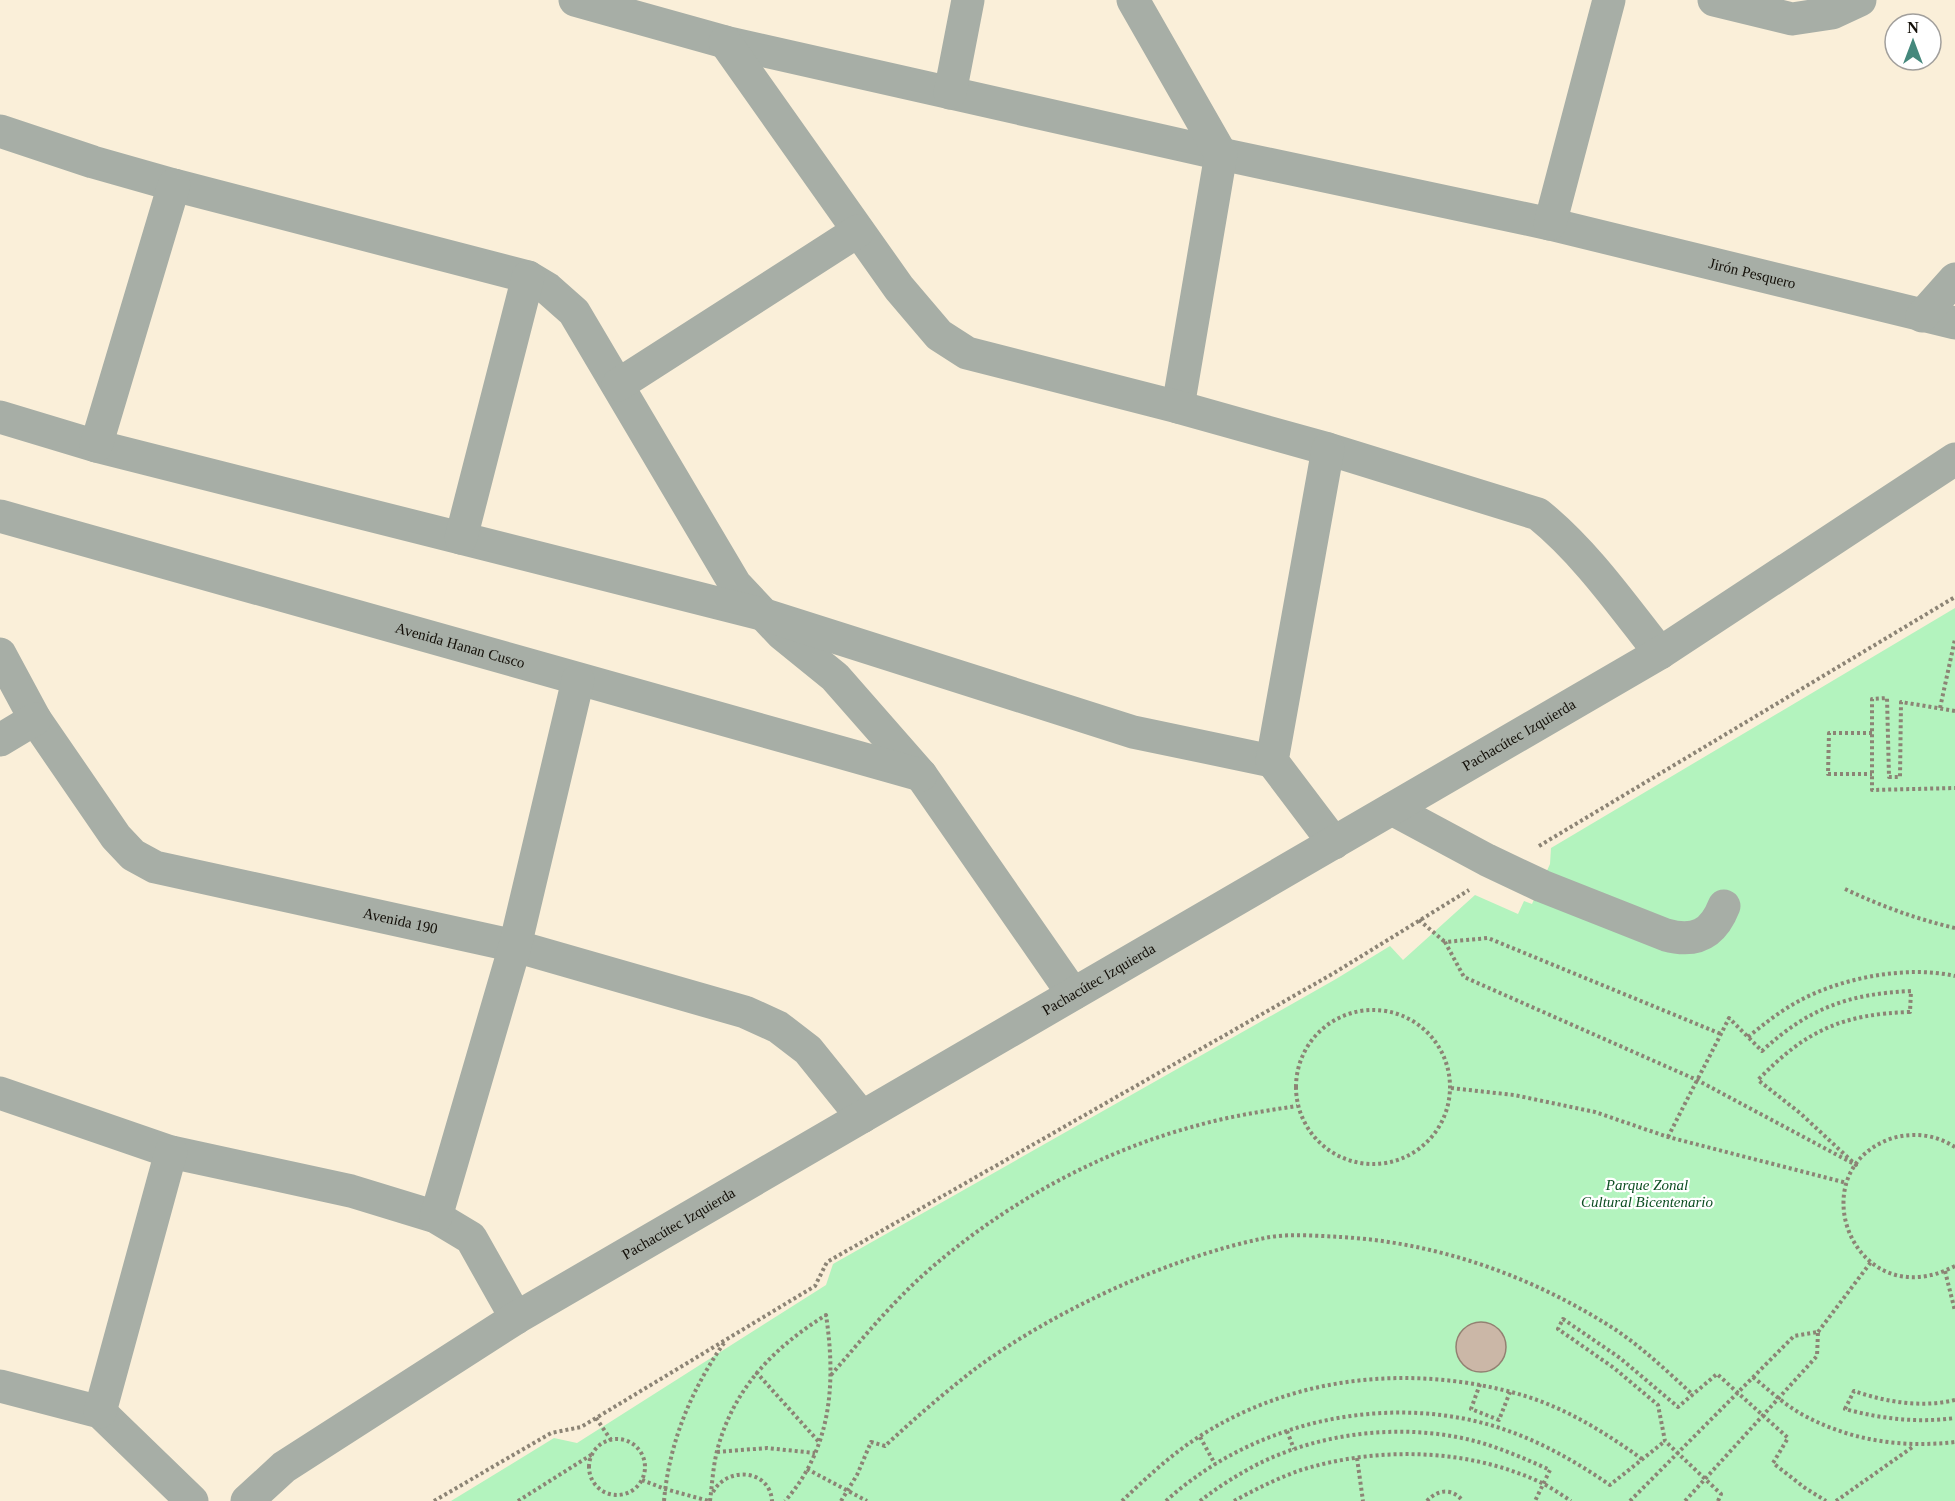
<svg xmlns="http://www.w3.org/2000/svg" width="1955" height="1501" font-family="Georgia,serif">
	<style>
		.green { fill: #b3f3be }
		.building { fill: #cbb7a7; stroke: #938172; stroke-width: 1.5 }
		.lines { fill: none; stroke-linecap: round; stroke-linejoin: round }
		.path { stroke: #8c8475; stroke-width: 4; stroke-dasharray: 3 3; stroke-linecap: butt }
		.minor { stroke: #a7aea6; stroke-width: 33 }
		.labels { text-anchor: middle; stroke-width: 4.5; stroke-linejoin: round; paint-order: stroke }
		.street-label { font-size: 15px; fill: #130f08; stroke: #fff }
		.park-label { font-size: 15px; font-style: italic; fill: #0d4e22; stroke: #fff }
	</style>
	<rect width="100%" height="100%" fill="#faefd9"/>
	<path class="green" d="M 1955,608 L 1955,1501 L 451,1501 L 554,1438 L 577,1443 L 826,1285 L 833,1264 L 1336,979 L 1390,946 L 1403,960 L 1475,895 L 1518,914 L 1524,901 L 1532,904 L 1550,864 L 1551,848 Z"/>
	<path class="building" d="M1456 1347a25 25 0 1 1 50 0a25 25 0 1 1-50 0Z"/>
	<g class="lines">
		<path class="path" d="M 1940,708 L 1955,639
			M 1955,711 L 1901,702 L 1900,777 L 1889,777 L 1887,698 L 1872,699 L 1872,790 L 1955,788
			M 1872,733 L 1829,733 L 1828,774 L 1872,774
			M 1539,846 L 1955,597
			M 1845,889 C 1881,906 1916,919 1955,928
			M 1419,920 L 1445,942
			M1296 1087a77 77 0 1 1 154 0a77 77 0 1 1-154 0Z
			M 1748,1037 C 1764,1024 1779,1012 1797,1002 C 1840,978 1906,965 1955,976
			M 1451,1088 L 1514,1095 L 1595,1112 L 1668,1137 L 1847,1183
			M 1668,1137 C 1688,1097 1709,1058 1729,1018 L 1762,1051 C 1809,1008 1848,994 1911,991 L 1910,1012 C 1842,1014 1805,1031 1758,1080 L 1800,1113 L 1856,1165 L 1697,1080 L 1464,977 L 1445,942 L 1488,938 L 1721,1034
			M 1955,1147 C 1936,1135 1915,1132 1893,1138 C 1797,1169 1853,1319 1955,1266
			M 1945,1271 L 1955,1311
			M 1818,1332 L 1871,1262
			M 756,1372 L 819,1442
			M 831,1375 C 863,1338 894,1300 931,1268 C 1008,1202 1100,1151 1199,1125 C 1231,1116 1264,1111 1297,1106
			M 1753,1377 C 1770,1391 1786,1406 1805,1416 C 1852,1441 1903,1448 1955,1442
			M 1480,1384 L 1471,1409 L 1499,1420 L 1510,1392
			M 1955,1400 C 1921,1408 1886,1402 1854,1391 L 1845,1409 C 1882,1419 1917,1423 1955,1418
			M 596,1418 L 611,1440
			M 1287,1431 L 1294,1449
			M 1200,1437 L 1215,1464
			M589 1467a28 28 0 1 1 56 0a28 28 0 1 1-56 0Z
			M 717,1452 L 767,1448 L 815,1453
			M 1357,1458 L 1363,1501
			M 807,1469 L 867,1501
			M 642,1480 L 665,1489 L 709,1501
			M 713,1492 C 727,1466 770,1469 772,1501
			M 434,1501 L 551,1433 L 581,1427 L 596,1418 L 815,1286 L 827,1262 L 1334,973 L 1469,890
			M 518,1501 L 591,1455
			M 664,1501 C 669,1443 691,1390 724,1343
			M 710,1501 C 712,1485 713,1467 717,1451 C 733,1389 773,1348 826,1315 C 836,1382 832,1448 785,1501
			M 841,1501 L 857,1475 L 871,1442 L 885,1446 C 914,1419 944,1393 975,1369 C 1055,1310 1168,1258 1265,1238 C 1289,1233 1317,1236 1342,1237 C 1440,1243 1534,1277 1616,1330 C 1644,1349 1668,1372 1693,1395
			M 1122,1501 C 1142,1482 1162,1463 1184,1447 C 1282,1376 1408,1362 1522,1395 C 1566,1408 1606,1433 1642,1459
			M 1166,1501 C 1252,1422 1385,1392 1497,1427 C 1538,1440 1575,1461 1610,1485 L 1665,1441
			M 1200,1501 C 1218,1487 1237,1475 1258,1464 C 1324,1431 1410,1422 1482,1443 C 1505,1450 1528,1460 1550,1470 L 1535,1501
			M 1234,1501 C 1256,1489 1278,1478 1301,1470 C 1379,1446 1470,1448 1544,1484 C 1553,1489 1562,1495 1571,1501
			M 1427,1501 C 1438,1489 1452,1488 1463,1501
			M 1630,1501 L 1794,1336 L 1818,1332 L 1817,1356 L 1685,1501
			M 1718,1501 L 1721,1494 L 1665,1441 L 1658,1405 L 1614,1368 L 1558,1329 L 1563,1319 L 1620,1358 L 1678,1407 L 1717,1374 L 1788,1438 L 1773,1463 L 1805,1488 L 1826,1501
			M 1836,1501 L 1914,1446"/>
		<g class="minor">
			<path id="s1" d="M 575,0 L 725,42 L 1221,154 L 1550,224 L 1955,323"/>
			<path d="M 1133,0 L 1221,154 L 1178,407"/>
			<path d="M 1714,0 L 1792,19 L 1832,13 L 1860,0"/>
			<path d="M 725,42 L 899,288 L 939,335 L 967,353 L 1178,407 L 1328,449 L 1538,514 C 1586,553 1622,605 1660,653"/>
			<path d="M 950,93 L 968,0"/>
			<path d="M 0,131 L 93,162 L 174,185 L 528,277 L 548,289 L 574,312 L 735,584 L 782,634 L 835,677 L 921,775 L 1073,994"/>
			<path d="M 1550,224 L 1609,0"/>
			<path d="M 1922,316 L 1955,279"/>
			<path d="M 618,385 L 858,231"/>
			<path d="M 0,417 L 96,446 L 765,615 L 1133,732 L 1272,761"/>
			<path d="M 96,446 L 174,185"/>
			<path d="M 1328,449 L 1272,761 L 1334,843"/>
			<path id="s2" d="M 0,516 L 921,775"/>
			<path d="M 461,538 L 528,277"/>
			<path id="s3" d="M 0,654 L 35,719 L 116,837 L 133,855 L 155,867 L 515,946 L 745,1012 L 778,1027 L 808,1050 L 862,1117"/>
			<path d="M 0,740 L 35,719"/>
			<path d="M 1392,809 L 1487,860 L 1542,886 L 1666,935 C 1695,943 1713,934 1724,906"/>
			<path d="M 0,1093 L 171,1152 L 351,1191 L 436,1217 L 471,1238 L 516,1318"/>
			<path d="M 436,1217 L 515,946 L 578,680"/>
			<path d="M 0,1386 L 100,1412 L 192,1501"/>
			<path d="M 100,1412 L 171,1152"/>
			<path id="s4" d="M 247,1501 L 284,1467 L 516,1318 L 1660,653 L 1955,459"/>
		</g>
	</g>
	<g class="labels">
		<g class="street-label">
			<text dy="5" stroke="none"><textPath href="#s1" startOffset="1209">Jirón Pesquero</textPath></text>
			<text dy="5" stroke="none"><textPath href="#s2" startOffset="478">Avenida Hanan Cusco</textPath></text>
			<text dy="5" stroke="none"><textPath href="#s4" startOffset="1486">Pachacútec Izquierda</textPath></text>
			<text dy="5" stroke="none"><textPath href="#s3" startOffset="518">Avenida 190</textPath></text>
			<text dy="5" stroke="none"><textPath href="#s4" startOffset="1000">Pachacútec Izquierda</textPath></text>
			<text dy="5" stroke="none"><textPath href="#s4" startOffset="514">Pachacútec Izquierda</textPath></text>
		</g>
		<g class="park-label">
			<text x="1647" y="1190">Parque Zonal<tspan x="1647" dy="17">Cultural Bicentenario</tspan></text>
		</g>
	</g>
	<g transform="translate(1913 42)"><circle r="28" fill="#ffffff" stroke="#a19f9c" stroke-width="1.5"/>
	<path d="M0-4.5L10 22L0 15L-10 22Z" fill="#44887c"/>
	<text y="-9" font-size="16" font-weight="bold" text-anchor="middle" fill="#130f08">N</text>
	</g>
</svg>
